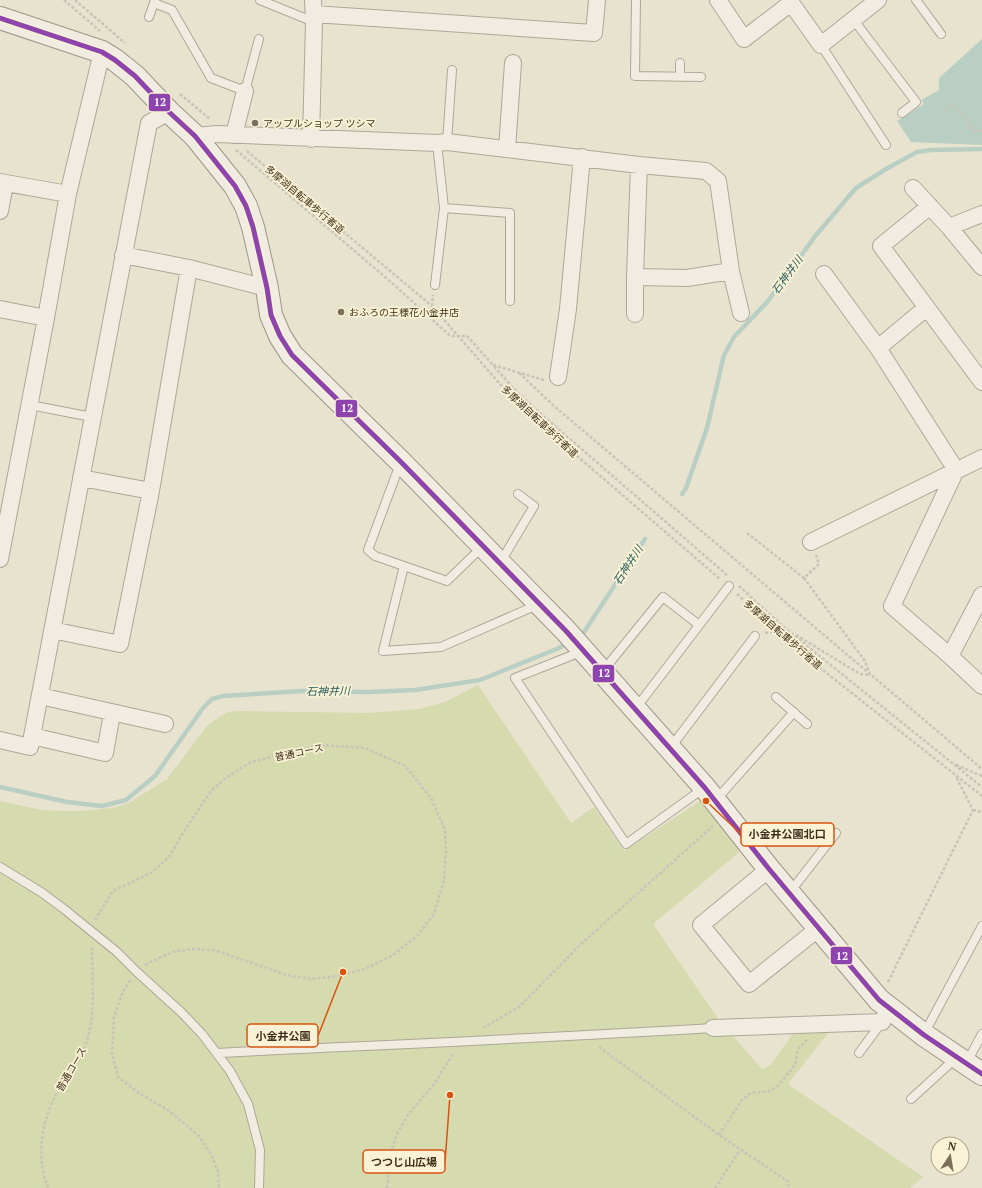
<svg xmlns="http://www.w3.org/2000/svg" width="982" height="1188" font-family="'PT Serif','Noto Sans JP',serif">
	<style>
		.green { fill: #d6daaf }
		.water { fill: #bacfc4 }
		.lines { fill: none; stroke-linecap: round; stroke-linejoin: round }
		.stream { stroke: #bacfc4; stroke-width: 4.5 }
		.lane-casing { stroke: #aea797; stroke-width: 10 }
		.street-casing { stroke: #aea797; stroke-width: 18 }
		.secondary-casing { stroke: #9d9787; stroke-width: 24 }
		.path { stroke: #c9c4b7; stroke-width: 2.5; stroke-dasharray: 3 2; stroke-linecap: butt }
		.lane { stroke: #f0ece1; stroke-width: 8 }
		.street { stroke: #f0ece1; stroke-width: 16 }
		.secondary { stroke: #f0ece1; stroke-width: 22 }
		.bus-1-casing { stroke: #f9f2d5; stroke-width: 8 }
		.bus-1 { stroke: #8e44ad; stroke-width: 5 }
		.poi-dot { fill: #7a6f5b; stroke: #f9f2d5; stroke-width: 1.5 }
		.labels { text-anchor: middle; stroke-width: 3.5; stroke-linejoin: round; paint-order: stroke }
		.poi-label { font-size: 10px; fill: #3f301d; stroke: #f9f2d5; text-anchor: start }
		.street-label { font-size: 10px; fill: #3f301d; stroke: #f9f2d5 }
		.water-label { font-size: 11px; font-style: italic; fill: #2b5f60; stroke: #f9f2d5 }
		.leader { fill: none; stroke: #d7550e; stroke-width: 1.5 }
		.callout-dot { fill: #d7550e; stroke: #f9f2d5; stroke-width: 1.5 }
		.callout { fill: #f9f2d5; stroke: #d7550e; stroke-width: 1.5 }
		.callout-label { font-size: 11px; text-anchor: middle; font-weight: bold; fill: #3f301d }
		.line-badge { stroke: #f9f2d5; stroke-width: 1.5 }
		.badge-label { font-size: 11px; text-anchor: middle; font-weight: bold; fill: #fff }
	</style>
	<rect width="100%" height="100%" fill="#e8e3ce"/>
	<path class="green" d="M 478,685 L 571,823 L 594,807 L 624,851 L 700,801 L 742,850 L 653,924 L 719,1020 L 762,1069 L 771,1065 L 795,1030 L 832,1028 L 788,1084 L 923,1177 L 910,1188 L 0,1188 L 0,801 L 42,810 L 64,811 L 81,811 L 113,808 L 129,803 L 167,779 L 207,726 L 219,717 L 228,712 L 238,711 L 368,713 L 419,709 L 445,702 Z"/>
	<path class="water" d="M 982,39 L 982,145 L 911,142 L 897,121 L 924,104 L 921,100 L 939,90 L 939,78 Z"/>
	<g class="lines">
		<path class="stream" d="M 682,494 L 686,488 L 707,428 L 724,355 L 734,337 L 768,301 L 816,235 L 856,188 L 886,169 L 917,152 L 931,150 L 982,149
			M 578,635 L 584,632 L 645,539
			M 0,787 L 67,802 L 102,806 L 126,800 L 155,776 L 203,708 L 212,699 L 223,696 L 303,691 L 368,692 L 415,690 L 480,680 L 559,648 L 569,642"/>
		<defs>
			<path id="lane" d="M 155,0 L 154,3 L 172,10 L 211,78 L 245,91 L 259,39
				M 260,0 L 314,22
				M 636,0 L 635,76 L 701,77
				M 916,0 L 941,34
				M 149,17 L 154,3
				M 853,19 L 916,102 L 902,113
				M 821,45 L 886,145
				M 680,63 L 680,77
				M 447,142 L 452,70
				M 444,208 L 510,213 L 510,301
				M 435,285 L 444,208 L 437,143
				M 30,405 L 92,417
				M 400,464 L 368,550 L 375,556 L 404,566
				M 482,547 L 447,581 L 404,566 L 383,651 L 441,647 L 537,605
				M 500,563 L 534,506 L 518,494
				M 583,651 L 515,678 L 626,844 L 704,788
				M 603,671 L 663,597 L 699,625
				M 776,697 L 807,724
				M 636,708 L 729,586
				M 671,747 L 755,636
				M 716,800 L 794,712
				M 0,867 L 41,892 L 64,909 L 117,952 L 137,972 L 181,1012 L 202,1034 L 230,1071 L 248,1104 L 260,1150 L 259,1188
				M 790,892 L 836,833
				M 924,1034 L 982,926
				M 217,1053 C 382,1045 547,1038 713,1028
				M 859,1053 L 882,1022
				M 967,1062 L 982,1034
				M 911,1099 L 956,1058"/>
			<path id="street" d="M 718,0 L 744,39 L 791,3
				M 789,0 L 821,45 L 878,0
				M 314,14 L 594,33 L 597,0
				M 234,135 L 245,91
				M 195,136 L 217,134 L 437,143 L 447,142 L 639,165 L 706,171 L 718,181 L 731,271 L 741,313
				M 311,139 L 314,22 L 313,0
				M 507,149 L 513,63
				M 0,182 L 68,194
				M 913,188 L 949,227 L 982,267
				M 930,206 L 881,246 L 982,382
				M 0,211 L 5,184
				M 949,227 L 982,214
				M 123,255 L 189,268 L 267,288
				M 824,274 L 878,348 L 956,470 L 892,606 L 950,656
				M 635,277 L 639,165
				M 0,309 L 46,318
				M 635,314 L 635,277 L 687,278 L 731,271
				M 878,348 L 926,308
				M 558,377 L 568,309 L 582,157
				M 81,478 L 151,491
				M 811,542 L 982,458
				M 0,559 L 46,318 L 68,194 L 102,52
				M 982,595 L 950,656 L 982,686
				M 52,630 L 120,644 L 151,491 L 189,268
				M 40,696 L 165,724
				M 32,736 L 105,753 L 112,713
				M 0,740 L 30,747 L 149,123 L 169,112
				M 769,869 L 701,925 L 749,984 L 819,928
				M 713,1028 L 882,1022 L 889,1008"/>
			<path id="secondary" d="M 0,18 L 102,52 L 115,60 L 135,76 L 169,112 L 195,136 L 235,186 L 246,206 L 253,227 L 267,288 L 271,315 L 280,336 L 292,355 L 401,462 L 566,631 L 705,788 L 769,869 L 879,1000 L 924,1035 L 982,1074"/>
		</defs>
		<use href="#lane" class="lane-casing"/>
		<use href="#street" class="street-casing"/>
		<use href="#secondary" class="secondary-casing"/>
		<path class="path" d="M 64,0 L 100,31
			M 75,0 L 125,43
			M 180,94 L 210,119
			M 944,111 L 953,104 L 975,131 L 982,131
			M 236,150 L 391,282 L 448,334 L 452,336 L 467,336 L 493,365
			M 247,151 L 432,306 L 513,399 L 548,431 L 720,579
			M 432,306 L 433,295
			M 519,373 L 554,406 L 982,769
			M 544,380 L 493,365 L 514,389 L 540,413 L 727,575
			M 747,533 L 804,578 L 819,564 L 816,555
			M 739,586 L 786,629 L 982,787
			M 737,594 L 787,640 L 824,671 L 982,796
			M 765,633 L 777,631
			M 796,635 L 860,674 L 870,675 L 865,661 L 804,578
			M 787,640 L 792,634
			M 956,765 L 982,776
			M 973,810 L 982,812
			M 95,920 L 113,891 L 151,873 L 169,857 L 186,828 L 211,791 L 227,777 L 251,762 L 321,745 L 365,748 L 405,766 L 431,798 L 445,830 L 446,852 L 444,880 L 434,914 L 417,936 L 393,955 L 365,969 L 331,977 L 310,979 L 287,975 L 214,950 L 191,949 L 173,952 L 148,963 L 145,965
			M 130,980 L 121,996 L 114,1017 L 112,1054 L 118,1077 L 140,1094 L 168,1110 L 199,1136 L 211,1154 L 218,1172 L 219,1188
			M 888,982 L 973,810 L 956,777
			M 483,1028 L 519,1007 L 581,944 L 713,826
			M 599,1047 L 719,1135 L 789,1182 L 788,1188
			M 719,1135 L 742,1100 L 751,1093 L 769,1091 L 778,1086 L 795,1065 L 798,1049 L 807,1040
			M 48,1188 C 35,1153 42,1117 61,1086 C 69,1074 79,1062 84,1049 C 97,1016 92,981 92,946
			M 387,1188 L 390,1155 L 396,1136 L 407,1116 L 435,1083 L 454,1052
			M 715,1188 L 740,1150"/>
		<use href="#lane" class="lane"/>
		<use href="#street" class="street"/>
		<use href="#secondary" class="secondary"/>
		<defs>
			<path id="bus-1" d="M 0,18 L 102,52 L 115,60 L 135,76 L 169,112 L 195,136 L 235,186 L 246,206 L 253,227 L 267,288 L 271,315 L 280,336 L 292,355 L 401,462 L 566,631 L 705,788 L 769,869 L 879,1000 L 924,1035 L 982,1074"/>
		</defs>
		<use href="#bus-1" class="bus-1-casing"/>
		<use href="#bus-1" class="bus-1"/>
	</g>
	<g class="poi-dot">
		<circle cx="255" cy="123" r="4"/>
		<circle cx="341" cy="312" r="4"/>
	</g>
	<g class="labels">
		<g class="poi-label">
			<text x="263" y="127">アップルショップ ツシマ</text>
			<text x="349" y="316">おふろの王様花小金井店</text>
		</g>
		<g class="street-label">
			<text transform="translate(305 199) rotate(40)" y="4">多摩湖自転車歩行者道</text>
			<text transform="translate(540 421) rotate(43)" y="4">多摩湖自転車歩行者道</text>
			<text transform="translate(783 634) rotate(41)" y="4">多摩湖自転車歩行者道</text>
			<text transform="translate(299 752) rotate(-12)" y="4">普通コース</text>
			<text transform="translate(71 1069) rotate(-60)" y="4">普通コース</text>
		</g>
		<g class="water-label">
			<text transform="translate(787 275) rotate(-54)" y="4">石神井川</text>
			<text transform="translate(628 565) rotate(-57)" y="4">石神井川</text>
			<text transform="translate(328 691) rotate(-1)" y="4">石神井川</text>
		</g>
	</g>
	<path class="leader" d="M706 801L741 834M343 972L318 1036M450 1095L445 1162"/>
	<g class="callout-dot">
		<circle cx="706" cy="801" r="4"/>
		<circle cx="343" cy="972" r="4"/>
		<circle cx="450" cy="1095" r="4"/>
	</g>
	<g class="callout">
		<rect x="741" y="823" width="93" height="23" rx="4"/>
		<rect x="247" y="1024" width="71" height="23" rx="4"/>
		<rect x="363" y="1150" width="82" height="23" rx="4"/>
	</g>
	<g class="callout-label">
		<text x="787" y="838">小金井公園北口</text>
		<text x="283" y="1040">小金井公園</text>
		<text x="404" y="1166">つつじ山広場</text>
	</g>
	<g class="line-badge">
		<rect x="148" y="93" width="23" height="19" rx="4" fill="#8e44ad"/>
		<rect x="335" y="399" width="23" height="19" rx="4" fill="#8e44ad"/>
		<rect x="592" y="664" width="23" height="19" rx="4" fill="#8e44ad"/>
		<rect x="830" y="946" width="23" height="19" rx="4" fill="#8e44ad"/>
	</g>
	<g class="badge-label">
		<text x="160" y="106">12</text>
		<text x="347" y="412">12</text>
		<text x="604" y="677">12</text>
		<text x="842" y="960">12</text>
	</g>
	<g transform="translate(950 1156) rotate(12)"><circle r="19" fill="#f9f2d5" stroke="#afa48b"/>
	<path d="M0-3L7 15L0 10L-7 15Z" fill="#7a6f5b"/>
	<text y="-6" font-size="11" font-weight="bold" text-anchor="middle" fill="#3f301d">N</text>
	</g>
</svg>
